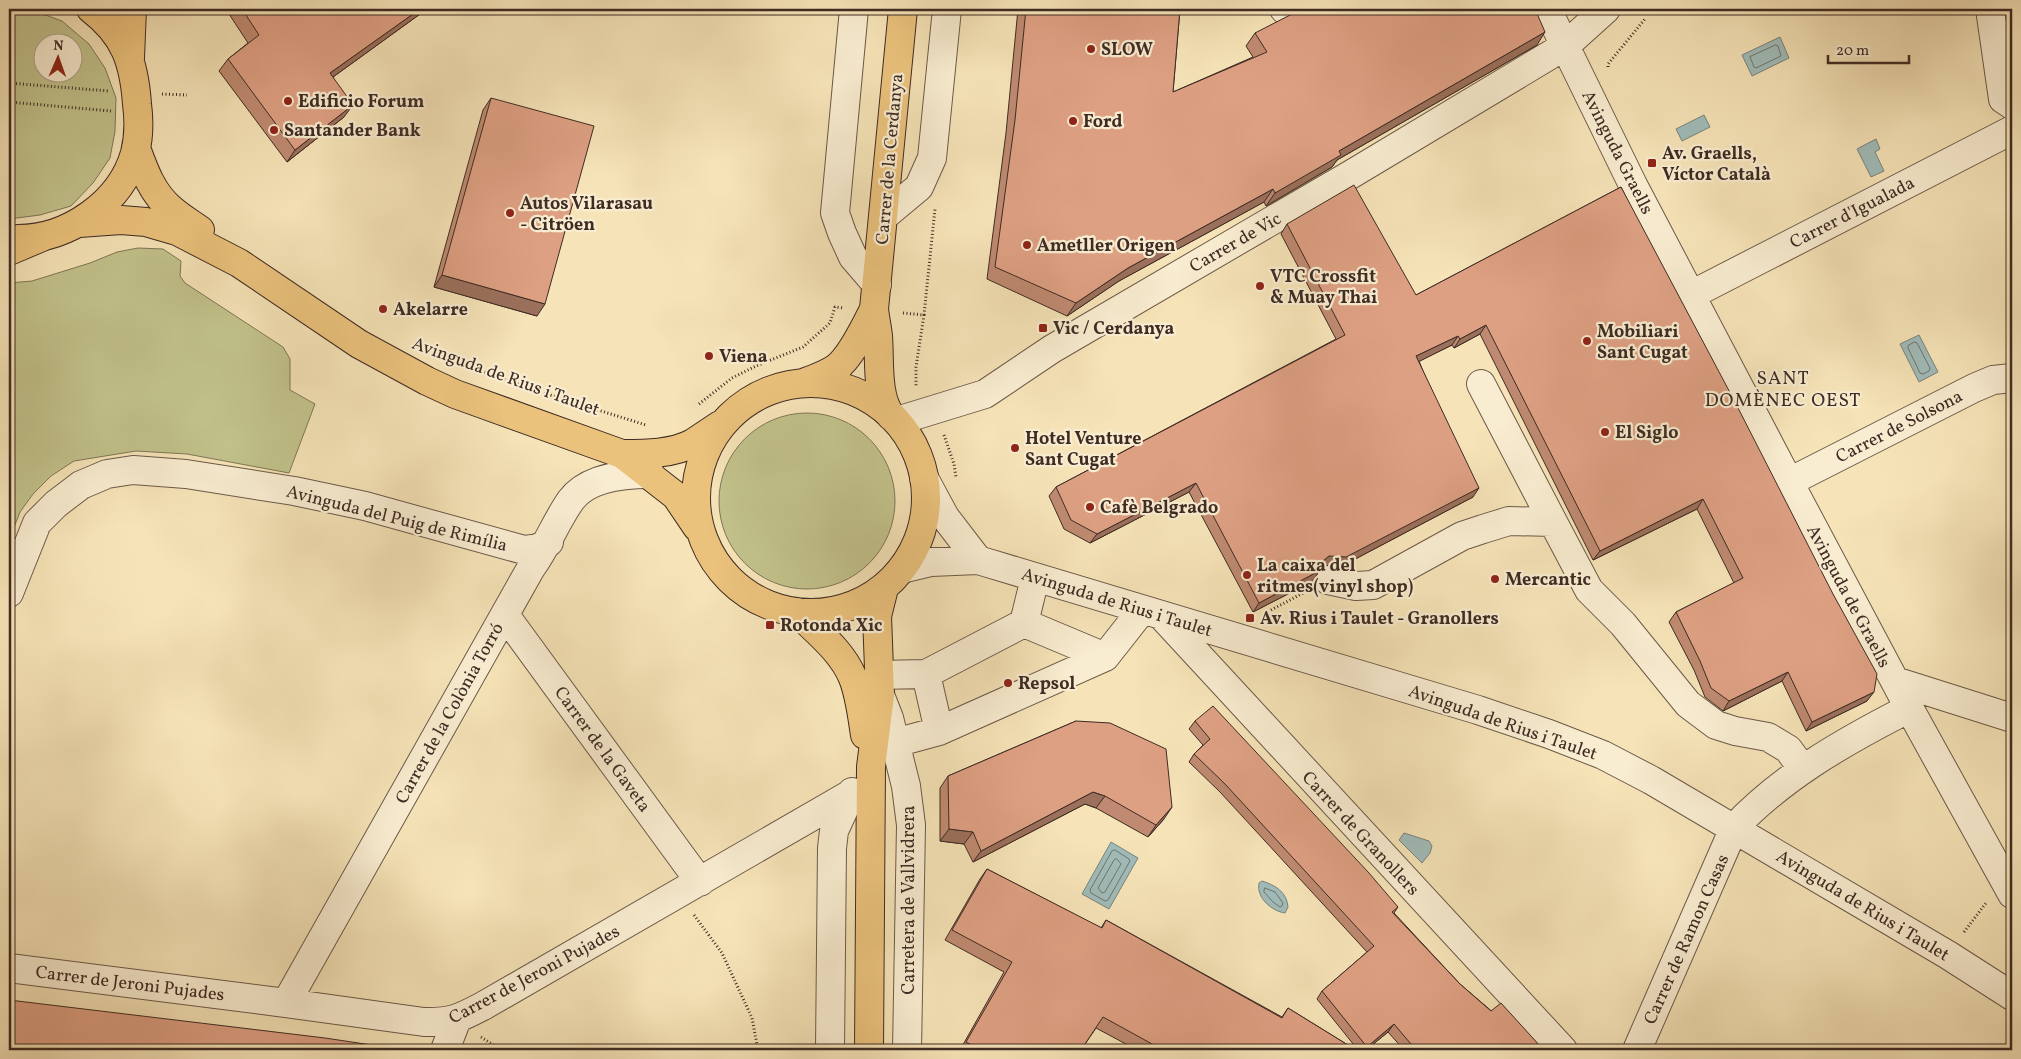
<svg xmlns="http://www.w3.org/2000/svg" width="2021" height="1059" font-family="Vollkorn,serif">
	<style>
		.green { fill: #c2c28b; stroke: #807658; fill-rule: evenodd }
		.water { fill: #a0bcb9; stroke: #79827d }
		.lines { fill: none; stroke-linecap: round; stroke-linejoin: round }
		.shore { stroke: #6f746e; stroke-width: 1 }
		.minor-casing { stroke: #6c5949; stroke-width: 30 }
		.major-casing { stroke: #3e2b24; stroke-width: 30 }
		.highway-casing { stroke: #3e2b24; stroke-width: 30 }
		.path { stroke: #3e2b24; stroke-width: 3; stroke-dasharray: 1 2.5; stroke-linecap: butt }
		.minor { stroke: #f9edd1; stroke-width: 28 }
		.major { stroke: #ebc27c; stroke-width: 28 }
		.highway { stroke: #ebc27c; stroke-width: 28 }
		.wall { fill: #bf8a71; stroke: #3e2b24 }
		.shaded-wall { fill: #9b705c; stroke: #3e2b24 }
		.building { fill: #dea083; stroke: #3e2b24 }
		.poi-dot { fill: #8f2418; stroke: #f9edd1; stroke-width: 2 }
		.labels { text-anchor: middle; stroke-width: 4.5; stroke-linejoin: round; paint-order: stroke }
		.poi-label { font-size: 18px; font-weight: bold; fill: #3e2b24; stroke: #f9edd1; text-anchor: start }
		.street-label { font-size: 18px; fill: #3e2b24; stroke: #f9edd1 }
		.neighbourhood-label { font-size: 19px; letter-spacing: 1px; fill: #3e2b24; stroke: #f9edd1 }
	</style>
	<rect width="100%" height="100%" fill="#f6e4b8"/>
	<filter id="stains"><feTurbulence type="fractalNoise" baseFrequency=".004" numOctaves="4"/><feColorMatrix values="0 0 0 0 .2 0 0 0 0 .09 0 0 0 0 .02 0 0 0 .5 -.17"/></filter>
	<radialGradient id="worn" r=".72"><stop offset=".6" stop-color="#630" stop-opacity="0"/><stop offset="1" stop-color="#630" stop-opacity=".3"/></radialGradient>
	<path class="green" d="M 9,9 L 29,9 L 62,21 L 89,44 L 105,68 L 116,98 L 115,131 L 110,158 L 93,183 L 71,206 L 40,215 L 9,219 ZM 42,42 L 72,42 L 72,72 L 42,72 Z
		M 138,248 L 163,249 L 181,261 L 180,276 L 185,283 L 283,347 L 290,359 L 290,390 L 315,404 L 289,473 L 187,454 L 136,451 L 74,461 L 51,476 L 33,494 L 20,512 L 9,540 L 9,283 L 32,281 L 90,263 L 117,252 Z
		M719 501a88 88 0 1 1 176 0a88 88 0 1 1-176 0Z"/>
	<path class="water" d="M 1780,37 L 1789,58 L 1752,76 L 1742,55 Z
		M 1704,115 L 1710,127 L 1682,141 L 1676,129 Z
		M 1876,139 L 1880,149 L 1875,152 L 1884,171 L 1871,177 L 1857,149 Z
		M 1919,335 L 1938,372 L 1919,382 L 1900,344 Z
		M 1404,833 L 1429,841 L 1432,846 L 1430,853 L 1422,863 L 1399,840 Z
		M 1111,842 L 1138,858 L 1109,909 L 1082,894 Z
		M 1262,881 C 1275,885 1287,892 1288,907 L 1285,913 C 1272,911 1256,898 1259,883 Z"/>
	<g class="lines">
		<path class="shore" d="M 1776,45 L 1778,46 L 1781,56 L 1756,68 L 1754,67 L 1750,57 Z
			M 1915,342 L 1917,343 L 1930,368 L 1929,371 L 1923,374 L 1920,373 L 1908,348 L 1908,346 Z
			M 1115,850 L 1129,859 L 1130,861 L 1108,900 L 1105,901 L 1091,893 L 1090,890 L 1112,851 Z
			M 1117,859 L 1121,864 L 1105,892 L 1102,893 L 1098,888 L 1114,860 Z
			M 1265,888 L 1275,892 L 1283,903 L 1282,906 L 1280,907 L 1273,902 L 1264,892 Z"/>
		<defs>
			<path id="minor" d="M 854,9 L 835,213 L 842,233 L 853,257 L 877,285
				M 1284,9 L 1285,10
				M 1547,9 L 1633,185 L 1789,482 L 1907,704 L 2012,894
				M 1990,9 L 2003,99 L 2012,105
				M 883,217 L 919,187 L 932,158 L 947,9
				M 1691,295 L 2012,130
				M 897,421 L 985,394 L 1052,349 L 1350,175 L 1565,46 L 1606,9
				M 924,478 L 945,517 L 978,560
				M 1789,482 L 1974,388 L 1993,380 L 2012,378
				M 1553,522 L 1589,590 L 1623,624 L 1688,704 L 1716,725 L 1735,731 L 1768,737 L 1788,749 L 1803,769
				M 902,569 L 931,562 L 978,560 L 1478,710 L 1549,734 L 1603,755 L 1651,780 L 1948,955 L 2012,996
				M 1328,580 L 1356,586 L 1373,585 L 1462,536 L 1483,529 L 1509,521 L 1553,522 L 1481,384
				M 9,593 L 37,523 L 56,504 L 81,485 L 107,474 L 133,470 L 186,474 L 294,491 L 365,506 L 524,550 L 538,548 L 549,542
				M 505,615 L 700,882
				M 1161,615 L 1563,1050
				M 1024,623 L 1035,578
				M 926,674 L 939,731
				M 878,675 L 926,674 L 1024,623 L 1105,657
				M 1895,681 L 2012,718
				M 880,695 L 889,718 L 906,786 L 911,825 L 907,1050
				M 895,743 L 939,731 L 1105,657 L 1142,610
				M 9,968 L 286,1003 L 424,1022 C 451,1023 460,1018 483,1006 L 849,795
				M 286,1003 L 531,568 C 547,546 556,521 571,500 C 588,477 625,474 650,474
				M 445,1050 L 457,1019
				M 830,1050 L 832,848 L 834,831 L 852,792
				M 1637,1050 L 1734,828 C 1781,778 1840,744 1900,713 L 1907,704"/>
			<path id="major" d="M 130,58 L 132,9
				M 136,148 C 144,170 152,193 171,209 C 180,217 190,223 200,230
				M 79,223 L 121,220 L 146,222 L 177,231 L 239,263 L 359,344 L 427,381 L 455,394 L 622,454 L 676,496 L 697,527
				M 18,239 C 68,239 121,203 135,153 C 139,137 139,119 137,104 C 134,62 125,35 91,9
				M 803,383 C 814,379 826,375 836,368 C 851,357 865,327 874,309
				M696 498a115 115 0 1 1 230 0a115 115 0 1 1-230 0Z
				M 891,416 C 876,396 880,361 878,336 C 877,327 875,318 874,309 L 903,9
				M 622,454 C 645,454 673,454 693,443 C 702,437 711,431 720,425
				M 797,612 C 817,632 842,651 853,678 C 860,696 862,716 865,735
				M 869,1050 L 871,767 L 880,695 L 877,616 L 884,588"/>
			<path id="highway" d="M 9,251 L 42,237"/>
		</defs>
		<use href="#minor" class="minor-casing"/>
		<use href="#major" class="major-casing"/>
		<use href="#highway" class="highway-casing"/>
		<path class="path" d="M 1608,67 L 1608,64 L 1645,19
			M 9,83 L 109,91
			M 162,94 L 187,95
			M 9,102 L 111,111
			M 903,313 L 924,315 L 916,367 L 916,387
			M 924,315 L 935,209
			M 455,361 L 534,390 L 646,425
			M 699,404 L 732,378 L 756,366 L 803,347 L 830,323 L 835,307 L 844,308
			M 944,435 L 954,464 L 956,477
			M 1271,610 L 1305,592
			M 694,915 L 722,953 L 752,1018 L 758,1050
			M 1964,932 L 1986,903
			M 481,1037 L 501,1050"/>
		<use href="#minor" class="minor"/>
		<use href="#major" class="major"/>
		<use href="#highway" class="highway"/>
	</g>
	<path class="wall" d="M 232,9 L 427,9 L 333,77 L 344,117 L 287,162 L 219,71 L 228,59 L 248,43 L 229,14 Z
		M 1018,9 L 1180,9 L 1173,92 L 1253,57 L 1246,46 L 1255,33 L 1338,14 L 1537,45 L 1337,160 L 1332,167 L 1266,206 L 1264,202 L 1119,281 L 1067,316 L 987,279 L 1006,133 Z
		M 491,98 L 537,316 L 434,287 L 483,110 Z
		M 1621,187 L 1867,701 L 1806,731 L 1782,681 L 1723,711 L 1705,697 L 1694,670 L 1669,622 L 1676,612 L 1734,583 L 1697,509 L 1593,560 L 1480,334 L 1454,348 L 1452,345 L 1419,361 L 1473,497 L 1340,567 L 1323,565 L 1321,567 L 1319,571 L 1313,581 L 1253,612 L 1189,492 L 1090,543 L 1064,529 L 1049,496 L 1056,487 L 1336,339 L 1281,234 L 1287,224 L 1416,295 Z
		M 1076,721 L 1164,819 L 1148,837 L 1096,808 L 1085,804 L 973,862 L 964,844 L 940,841 L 940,788 L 948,776 Z
		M 1195,721 L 1398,907 L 1394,913 L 1460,984 L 1537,1050 L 1404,1050 L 1388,1032 L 1366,1050 L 1358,1050 L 1317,999 L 1322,991 L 1367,952 L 1220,792 L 1189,762 L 1194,754 L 1203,745 L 1189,729 Z
		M 987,869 L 1101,928 L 1106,920 L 1282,1017 L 1288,1008 L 1356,1050 L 1137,1050 L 1096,1028 L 1081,1050 L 960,1050 L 1004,972 L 945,940 L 980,879 Z"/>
	<path class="shaded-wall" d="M 420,9 L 427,9 L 322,85 L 330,73 Z
		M 1545,32 L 1537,45 L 1337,160 L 1332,167 L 1266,206 L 1275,193 L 1339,151 Z
		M 353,105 L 344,117 L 287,162 L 295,150 Z
		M 1273,189 L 1264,202 L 1119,281 L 1067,316 L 1076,303 L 1128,268 Z
		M 442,275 L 545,304 L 537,316 L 434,287 Z
		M 1486,325 L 1480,334 L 1454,348 L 1460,339 Z
		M 1458,336 L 1452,345 L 1410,366 L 1416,356 Z
		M 1196,483 L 1189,492 L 1090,543 L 1097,534 Z
		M 1479,488 L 1473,497 L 1340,567 L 1323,565 L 1316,570 L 1323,561 L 1329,556 Z
		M 1703,499 L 1697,509 L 1593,560 L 1600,551 Z
		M 1319,571 L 1313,581 L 1253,612 L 1259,603 Z
		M 1788,672 L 1782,681 L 1723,711 L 1729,701 Z
		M 1874,692 L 1867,701 L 1806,731 L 1812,722 Z
		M 1093,792 L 1105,796 L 1096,808 L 1085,804 L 973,862 L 981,851 Z
		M 1172,807 L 1164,819 L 1148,837 L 1156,825 Z
		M 949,829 L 973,832 L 964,844 L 940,841 Z
		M 1394,1024 L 1388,1032 L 1366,1050 L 1364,1050 L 1367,1047 Z"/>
	<path class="building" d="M 242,9 L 420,9 L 330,73 L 353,105 L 295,150 L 228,59 L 259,35 Z
		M 1026,9 L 1180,9 L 1173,92 L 1267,52 L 1255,33 L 1294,13 L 1298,12 L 1304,9 L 1335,9 L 1338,14 L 1350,9 L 1535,9 L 1545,32 L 1339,151 L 1341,155 L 1275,193 L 1273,189 L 1128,268 L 1076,303 L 995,267 L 1015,120 Z
		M 491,98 L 594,126 L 545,304 L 442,275 Z
		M 1354,185 L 1416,295 L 1621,187 L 1735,402 L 1833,594 L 1877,674 L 1874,692 L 1812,722 L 1788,672 L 1729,701 L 1711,688 L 1700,661 L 1676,612 L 1743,578 L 1703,499 L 1600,551 L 1486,325 L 1460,339 L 1458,336 L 1416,356 L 1479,488 L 1346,557 L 1329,556 L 1323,561 L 1319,571 L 1259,603 L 1196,483 L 1097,534 L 1071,520 L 1056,487 L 1345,335 L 1287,224 Z
		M 1213,706 L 1369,873 L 1398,907 L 1392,912 L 1460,984 L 1491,1011 L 1501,1003 L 1540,1046 L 1535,1050 L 1416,1050 L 1394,1024 L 1367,1047 L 1322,991 L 1374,946 L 1225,784 L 1194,754 L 1210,739 L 1195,721 Z
		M 1076,721 L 1110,723 L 1166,749 L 1172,807 L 1156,825 L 1105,796 L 1093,792 L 981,851 L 973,832 L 949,829 L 948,776 Z
		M 987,869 L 1102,928 L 1106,920 L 1282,1018 L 1288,1008 L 1356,1050 L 1163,1050 L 1103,1017 L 1081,1050 L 981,1050 L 966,1042 L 1012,962 L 952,930 Z
		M 9,1000 L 325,1038 L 405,1050 L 9,1050 Z"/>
	<g class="poi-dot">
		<circle cx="1091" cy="49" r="5"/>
		<circle cx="288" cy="101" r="5"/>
		<circle cx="1073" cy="121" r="5"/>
		<circle cx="274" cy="130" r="5"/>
		<rect x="1647" y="158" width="10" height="10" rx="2.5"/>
		<circle cx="510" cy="213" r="5"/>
		<circle cx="1027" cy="245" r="5"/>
		<circle cx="1260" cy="286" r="5"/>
		<circle cx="383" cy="309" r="5"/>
		<rect x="1038" y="323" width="10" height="10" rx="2.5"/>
		<circle cx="1587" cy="341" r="5"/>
		<circle cx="709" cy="356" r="5"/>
		<circle cx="1605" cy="432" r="5"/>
		<circle cx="1015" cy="448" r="5"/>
		<circle cx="1090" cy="507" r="5"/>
		<circle cx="1247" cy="575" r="5"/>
		<circle cx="1495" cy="579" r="5"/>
		<rect x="1245" y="613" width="10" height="10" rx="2.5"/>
		<rect x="765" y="620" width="10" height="10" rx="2.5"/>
		<circle cx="1008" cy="683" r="5"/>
	</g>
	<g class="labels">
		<g class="poi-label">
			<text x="1101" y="55">SLOW</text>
			<text x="298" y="107">Edificio Forum</text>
			<text x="1083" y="127">Ford</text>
			<text x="284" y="136">Santander Bank</text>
			<text x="1662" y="159">Av. Graells,<tspan x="1662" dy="21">Víctor Català</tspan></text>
			<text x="520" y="209">Autos Vilarasau<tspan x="520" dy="21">- Citröen</tspan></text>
			<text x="1037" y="251">Ametller Origen</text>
			<text x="1270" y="282">VTC Crossfit<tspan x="1270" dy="21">&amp; Muay Thai</tspan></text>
			<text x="393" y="315">Akelarre</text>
			<text x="1053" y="334">Vic / Cerdanya</text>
			<text x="1597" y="337">Mobiliari<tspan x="1597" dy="21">Sant Cugat</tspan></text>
			<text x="719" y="362">Viena</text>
			<text x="1615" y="438">El Siglo</text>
			<text x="1025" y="444">Hotel Venture<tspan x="1025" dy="21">Sant Cugat</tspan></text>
			<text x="1100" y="513">Cafè Belgrado</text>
			<text x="1257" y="571">La caixa del<tspan x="1257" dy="21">ritmes(vinyl shop)</tspan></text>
			<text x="1505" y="585">Mercantic</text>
			<text x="1260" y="624">Av. Rius i Taulet - Granollers</text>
			<text x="780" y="631">Rotonda Xic</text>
			<text x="1018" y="689">Repsol</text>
		</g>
		<g class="street-label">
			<text transform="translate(1618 152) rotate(63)" y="6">Avinguda Graells</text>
			<text transform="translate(889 159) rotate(-85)" y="6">Carrer de la Cerdanya</text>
			<text transform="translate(1852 212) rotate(-27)" y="6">Carrer d'Igualada</text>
			<text transform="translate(1235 242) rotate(-30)" y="6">Carrer de Vic</text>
			<text transform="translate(506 376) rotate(20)" y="6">Avinguda de Rius i Taulet</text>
			<text transform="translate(1899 426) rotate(-27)" y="6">Carrer de Solsona</text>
			<text transform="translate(397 518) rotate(14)" y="6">Avinguda del Puig de Rimília</text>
			<text transform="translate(1849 596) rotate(62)" y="6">Avinguda de Graells</text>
			<text transform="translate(1117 602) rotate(17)" y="6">Avinguda de Rius i Taulet</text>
			<text transform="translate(449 713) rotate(-61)" y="6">Carrer de la Colònia Torró</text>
			<text transform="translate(1503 722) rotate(19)" y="6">Avinguda de Rius i Taulet</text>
			<text transform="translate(603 749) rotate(54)" y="6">Carrer de la Gaveta</text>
			<text transform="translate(1361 833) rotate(47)" y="6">Carrer de Granollers</text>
			<text transform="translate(908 900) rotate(-90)" y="6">Carretera de Vallvidrera</text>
			<text transform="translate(1863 905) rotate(31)" y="6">Avinguda de Rius i Taulet</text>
			<text transform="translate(1686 939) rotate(-66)" y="6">Carrer de Ramon Casas</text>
			<text transform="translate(534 974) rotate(-28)" y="6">Carrer de Jeroni Pujades</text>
			<text transform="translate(130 983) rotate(7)" y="6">Carrer de Jeroni Pujades</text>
		</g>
		<g class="neighbourhood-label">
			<text x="1783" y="384">SANT<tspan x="1783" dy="22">DOMÈNEC OEST</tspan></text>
		</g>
	</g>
	<rect width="2021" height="1059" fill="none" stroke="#f6e4b8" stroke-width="30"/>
	<rect x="10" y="10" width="2001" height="1039" fill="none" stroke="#3e2b24" stroke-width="2.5"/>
	<rect x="15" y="15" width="1991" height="1029" fill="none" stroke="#3e2b24"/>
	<g transform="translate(58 58) rotate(2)"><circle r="24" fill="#f9edd1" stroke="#ae9f8c"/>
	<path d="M0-4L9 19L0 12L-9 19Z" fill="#8f2418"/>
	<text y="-8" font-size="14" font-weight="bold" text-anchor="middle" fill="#3e2b24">N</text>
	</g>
	<path d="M1828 55v8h81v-8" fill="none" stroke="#3e2b24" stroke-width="2.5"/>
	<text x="1836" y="55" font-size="15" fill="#3e2b24" stroke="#f9edd1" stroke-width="4" paint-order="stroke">20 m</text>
	<rect width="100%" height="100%" filter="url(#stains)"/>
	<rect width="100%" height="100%" fill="url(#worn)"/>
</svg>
